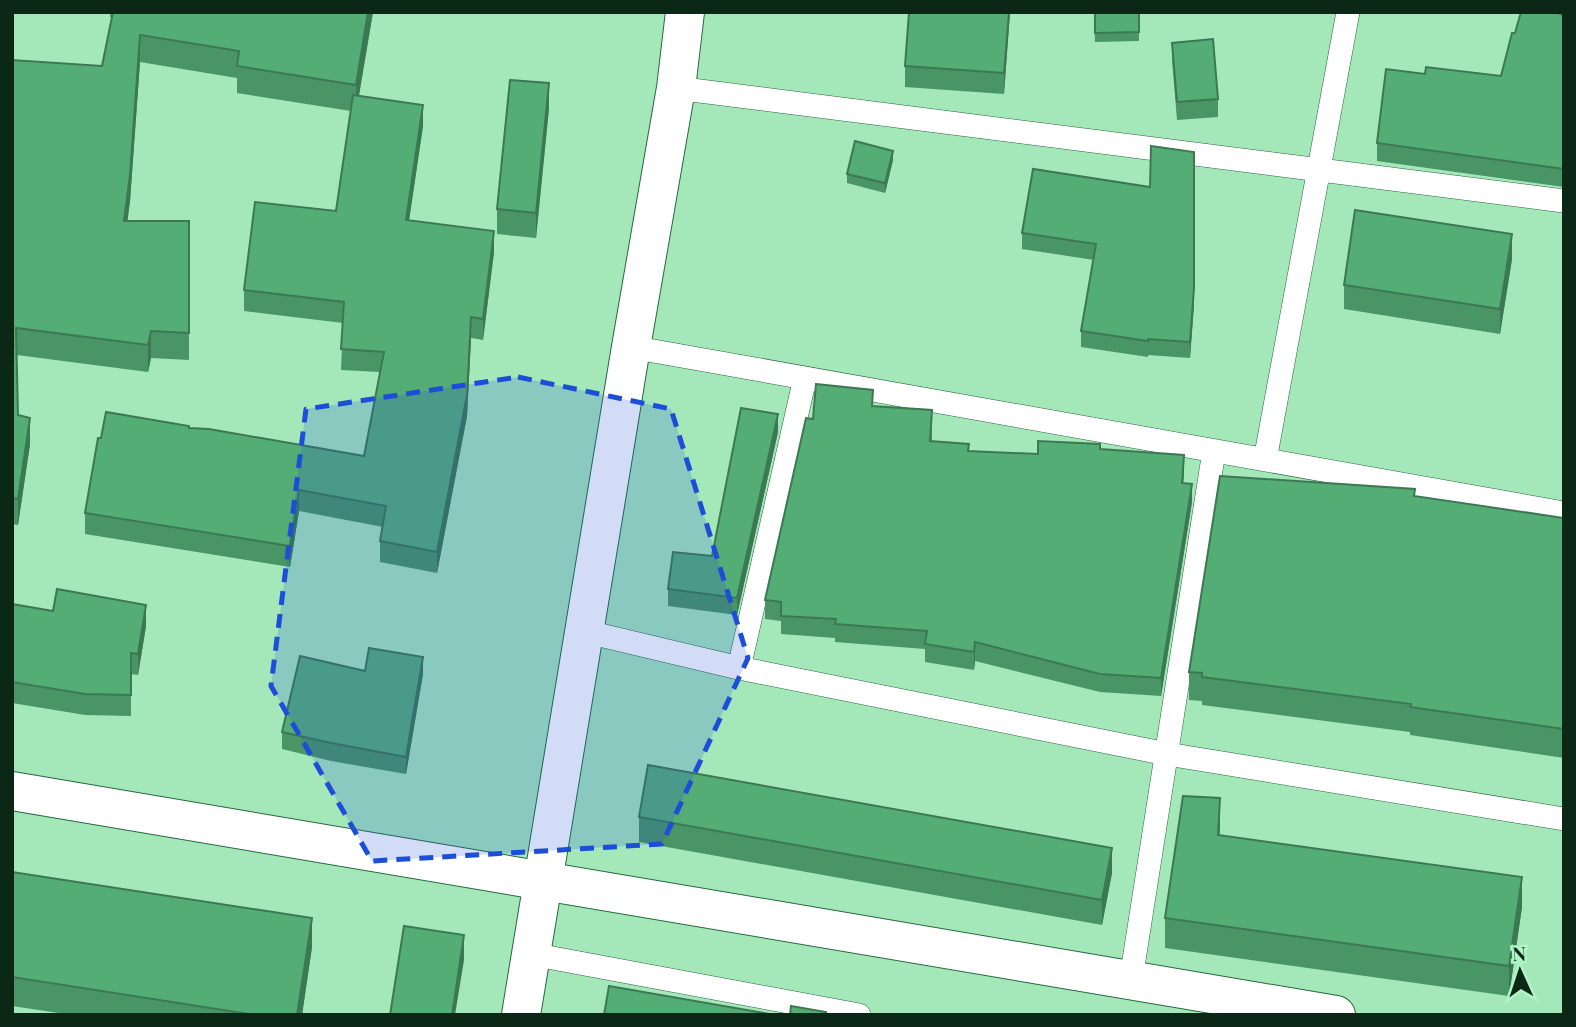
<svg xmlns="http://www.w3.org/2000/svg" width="1576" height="1027" font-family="'Playfair Display',serif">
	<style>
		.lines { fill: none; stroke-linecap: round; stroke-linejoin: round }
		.lane-casing { stroke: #266840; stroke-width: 24 }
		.street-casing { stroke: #266840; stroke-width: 40 }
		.secondary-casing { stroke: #266840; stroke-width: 40 }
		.lane { stroke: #fff; stroke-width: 23 }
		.street { stroke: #fff; stroke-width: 38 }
		.secondary { stroke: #fff; stroke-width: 38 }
		.wall { fill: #499565 }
		.shaded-wall { fill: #3c7953 }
		.building { fill: #55ad76; stroke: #3c7953; stroke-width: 2 }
		.marked { fill: #1d4ed8; fill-opacity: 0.2; stroke: #1d4ed8; stroke-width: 5; stroke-dasharray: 14 9; stroke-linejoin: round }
	</style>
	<rect width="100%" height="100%" fill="#a4e8b9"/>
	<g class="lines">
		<defs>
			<path id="lane" d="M 676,88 L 1564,201
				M 631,347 L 1564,513
				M 1265,460 L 1348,12
				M 583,631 L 739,668 L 1167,754 L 1564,819
				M 739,668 L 805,378
				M 531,954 L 859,1015
				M 1131,979 L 1214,451"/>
			<path id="street" d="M 12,791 L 1336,1015"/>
			<path id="secondary" d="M 521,1015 L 631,347 L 676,88 L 685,12"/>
		</defs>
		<use href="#lane" class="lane-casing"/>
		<use href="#street" class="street-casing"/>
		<use href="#secondary" class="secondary-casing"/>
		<use href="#lane" class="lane"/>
		<use href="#street" class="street"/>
		<use href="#secondary" class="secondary"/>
	</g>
	<path class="wall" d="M 110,12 L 373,12 L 359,96 L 423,126 L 409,220 L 494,252 L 483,340 L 471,338 L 467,416 L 437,573 L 380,562 L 380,541 L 383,527 L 299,511 L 290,567 L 85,534 L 85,513 L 101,438 L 189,428 L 364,456 L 380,372 L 341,370 L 343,323 L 244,311 L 244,290 L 336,211 L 351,111 L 237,93 L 237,78 L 140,62 L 130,201 L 127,221 L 189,221 L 189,360 L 151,358 L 148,372 L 17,355 L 18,415 L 30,444 L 18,525 L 12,524 L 12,60 L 102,66 L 112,17 L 110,17 Z
		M 1010,12 L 1004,94 L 905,87 L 905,66 Z
		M 1094,12 L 1139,12 L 1139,41 L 1095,42 Z
		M 1564,15 L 1564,187 L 1377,161 L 1377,143 L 1425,74 L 1501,76 L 1515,33 Z
		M 1172,43 L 1218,99 L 1218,117 L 1177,120 L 1172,60 Z
		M 549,108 L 536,238 L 497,234 L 497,209 Z
		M 893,160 L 885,193 L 847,183 L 847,174 Z
		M 1033,169 L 1194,304 L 1190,358 L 1148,355 L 1148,357 L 1081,347 L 1081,331 L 1094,260 L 1022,249 L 1022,233 Z
		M 1512,259 L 1500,334 L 1344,309 L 1344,285 Z
		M 873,406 L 932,429 L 932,441 L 969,451 L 1038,454 L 1100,449 L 1184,473 L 1183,483 L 1192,502 L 1161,696 L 1100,692 L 975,661 L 974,670 L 925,662 L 925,649 L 835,642 L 835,638 L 781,634 L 781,621 L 765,619 L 765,600 L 813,419 Z
		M 778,432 L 737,615 L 668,606 L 668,589 L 712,556 Z
		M 1415,496 L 1564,518 L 1564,758 L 1410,735 L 1410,732 L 1202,705 L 1202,701 L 1189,700 L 1189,672 Z
		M 12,604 L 146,626 L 138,675 L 131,674 L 131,716 L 85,715 L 12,703 Z
		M 365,671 L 423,674 L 406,774 L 331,761 L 282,749 L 282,732 Z
		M 639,817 L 1112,873 L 1102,925 L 639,842 Z
		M 1220,835 L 1522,907 L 1509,996 L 1165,948 L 1165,918 Z
		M 12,872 L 312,947 L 302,1015 L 72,1015 L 12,1006 Z"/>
	<path class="shaded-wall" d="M 368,12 L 373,12 L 356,112 L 356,85 Z
		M 1009,12 L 1010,12 L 1004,94 L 1004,73 Z
		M 140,35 L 140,62 L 130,201 L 124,248 L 124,221 Z
		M 549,83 L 549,108 L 536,238 L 536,213 Z
		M 423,105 L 423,126 L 406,241 L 406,220 Z
		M 893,151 L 893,160 L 885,193 L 885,183 Z
		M 494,231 L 494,252 L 483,340 L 483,319 Z
		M 1512,234 L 1512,259 L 1500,334 L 1500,309 Z
		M 1194,288 L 1194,304 L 1190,358 L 1190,342 Z
		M 471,317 L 471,338 L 467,416 L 437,573 L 437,552 Z
		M 151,331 L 151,358 L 148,372 L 148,345 Z
		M 778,414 L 778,432 L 737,615 L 737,598 Z
		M 30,418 L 30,444 L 18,525 L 18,499 Z
		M 1184,455 L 1184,473 L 1182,501 L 1182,483 Z
		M 1192,484 L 1192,502 L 1161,696 L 1161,678 Z
		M 299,490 L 299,511 L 290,567 L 290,546 Z
		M 146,605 L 146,626 L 138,675 L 138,654 Z
		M 975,642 L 975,661 L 974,670 L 974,652 Z
		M 423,657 L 423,674 L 406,774 L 406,757 Z
		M 1220,798 L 1220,828 L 1218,865 L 1218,835 Z
		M 1112,848 L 1112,873 L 1102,925 L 1102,900 Z
		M 1522,877 L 1522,907 L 1509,996 L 1509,966 Z
		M 312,918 L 312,947 L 302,1015 L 297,1015 Z
		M 464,935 L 464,960 L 455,1015 L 452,1015 Z"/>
	<path class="building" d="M 113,12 L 368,12 L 356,85 L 237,66 L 239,51 L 140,35 L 130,175 L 124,221 L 189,221 L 189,333 L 151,331 L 148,345 L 16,328 L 18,415 L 30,418 L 18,499 L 12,498 L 12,60 L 102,66 Z
		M 909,12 L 1009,12 L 1004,73 L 905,66 Z
		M 1095,12 L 1139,12 L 1139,32 L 1095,33 Z
		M 1521,12 L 1553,12 L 1564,15 L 1564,169 L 1377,143 L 1386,69 L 1425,74 L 1426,67 L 1501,76 L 1512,33 L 1515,33 Z
		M 1213,39 L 1218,99 L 1177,102 L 1172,43 Z
		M 510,80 L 549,83 L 536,213 L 497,209 Z
		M 353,95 L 423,105 L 406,220 L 494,231 L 483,319 L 471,317 L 467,395 L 437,552 L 380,541 L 386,506 L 299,490 L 290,546 L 85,513 L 98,438 L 101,438 L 106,412 L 189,426 L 189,428 L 209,429 L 364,456 L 384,352 L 341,349 L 344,302 L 244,290 L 255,202 L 336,211 Z
		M 855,141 L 893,151 L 885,183 L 847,174 Z
		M 1151,146 L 1194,152 L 1194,288 L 1190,342 L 1148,339 L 1148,341 L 1081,331 L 1096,244 L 1022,233 L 1033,169 L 1150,187 Z
		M 1355,210 L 1512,234 L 1500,309 L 1344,285 Z
		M 816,384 L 873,390 L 872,406 L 932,410 L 930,441 L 969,444 L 968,451 L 1038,454 L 1038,441 L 1100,444 L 1100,449 L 1184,455 L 1182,483 L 1192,484 L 1161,678 L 1100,674 L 975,642 L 974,652 L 925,644 L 927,631 L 835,624 L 836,619 L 781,616 L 781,602 L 765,600 L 806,418 L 813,419 Z
		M 741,408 L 778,414 L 737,598 L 668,589 L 673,552 L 712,556 Z
		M 1220,476 L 1415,489 L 1414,496 L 1564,518 L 1564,729 L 1410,707 L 1411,704 L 1202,677 L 1202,673 L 1189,672 Z
		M 57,589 L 146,605 L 138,654 L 131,653 L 131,695 L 85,694 L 12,682 L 12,604 L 53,611 Z
		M 369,648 L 423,657 L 406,757 L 331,743 L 282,732 L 300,656 L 365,671 Z
		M 648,765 L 1112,848 L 1102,900 L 639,817 Z
		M 1183,796 L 1220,798 L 1218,835 L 1522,877 L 1509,966 L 1165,918 Z
		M 12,872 L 312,918 L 297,1015 L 255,1015 L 12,977 Z
		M 404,926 L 464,935 L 452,1015 L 390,1015 Z
		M 609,986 L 775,1015 L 604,1015 Z
		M 791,1006 L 826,1012 L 826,1015 L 790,1015 Z"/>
	<path class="marked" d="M 518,377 L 671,409 L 748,658 L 662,844 L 372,861 L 271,686 L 306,409 Z"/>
	<rect width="1576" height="1027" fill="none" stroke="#0b2716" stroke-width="28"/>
	<g transform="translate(1520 971) rotate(357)" stroke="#b1f5c6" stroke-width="5" paint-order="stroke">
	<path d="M0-5L12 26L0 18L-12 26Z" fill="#0b2716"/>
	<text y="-10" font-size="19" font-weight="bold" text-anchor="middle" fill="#0b2716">N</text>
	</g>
</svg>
